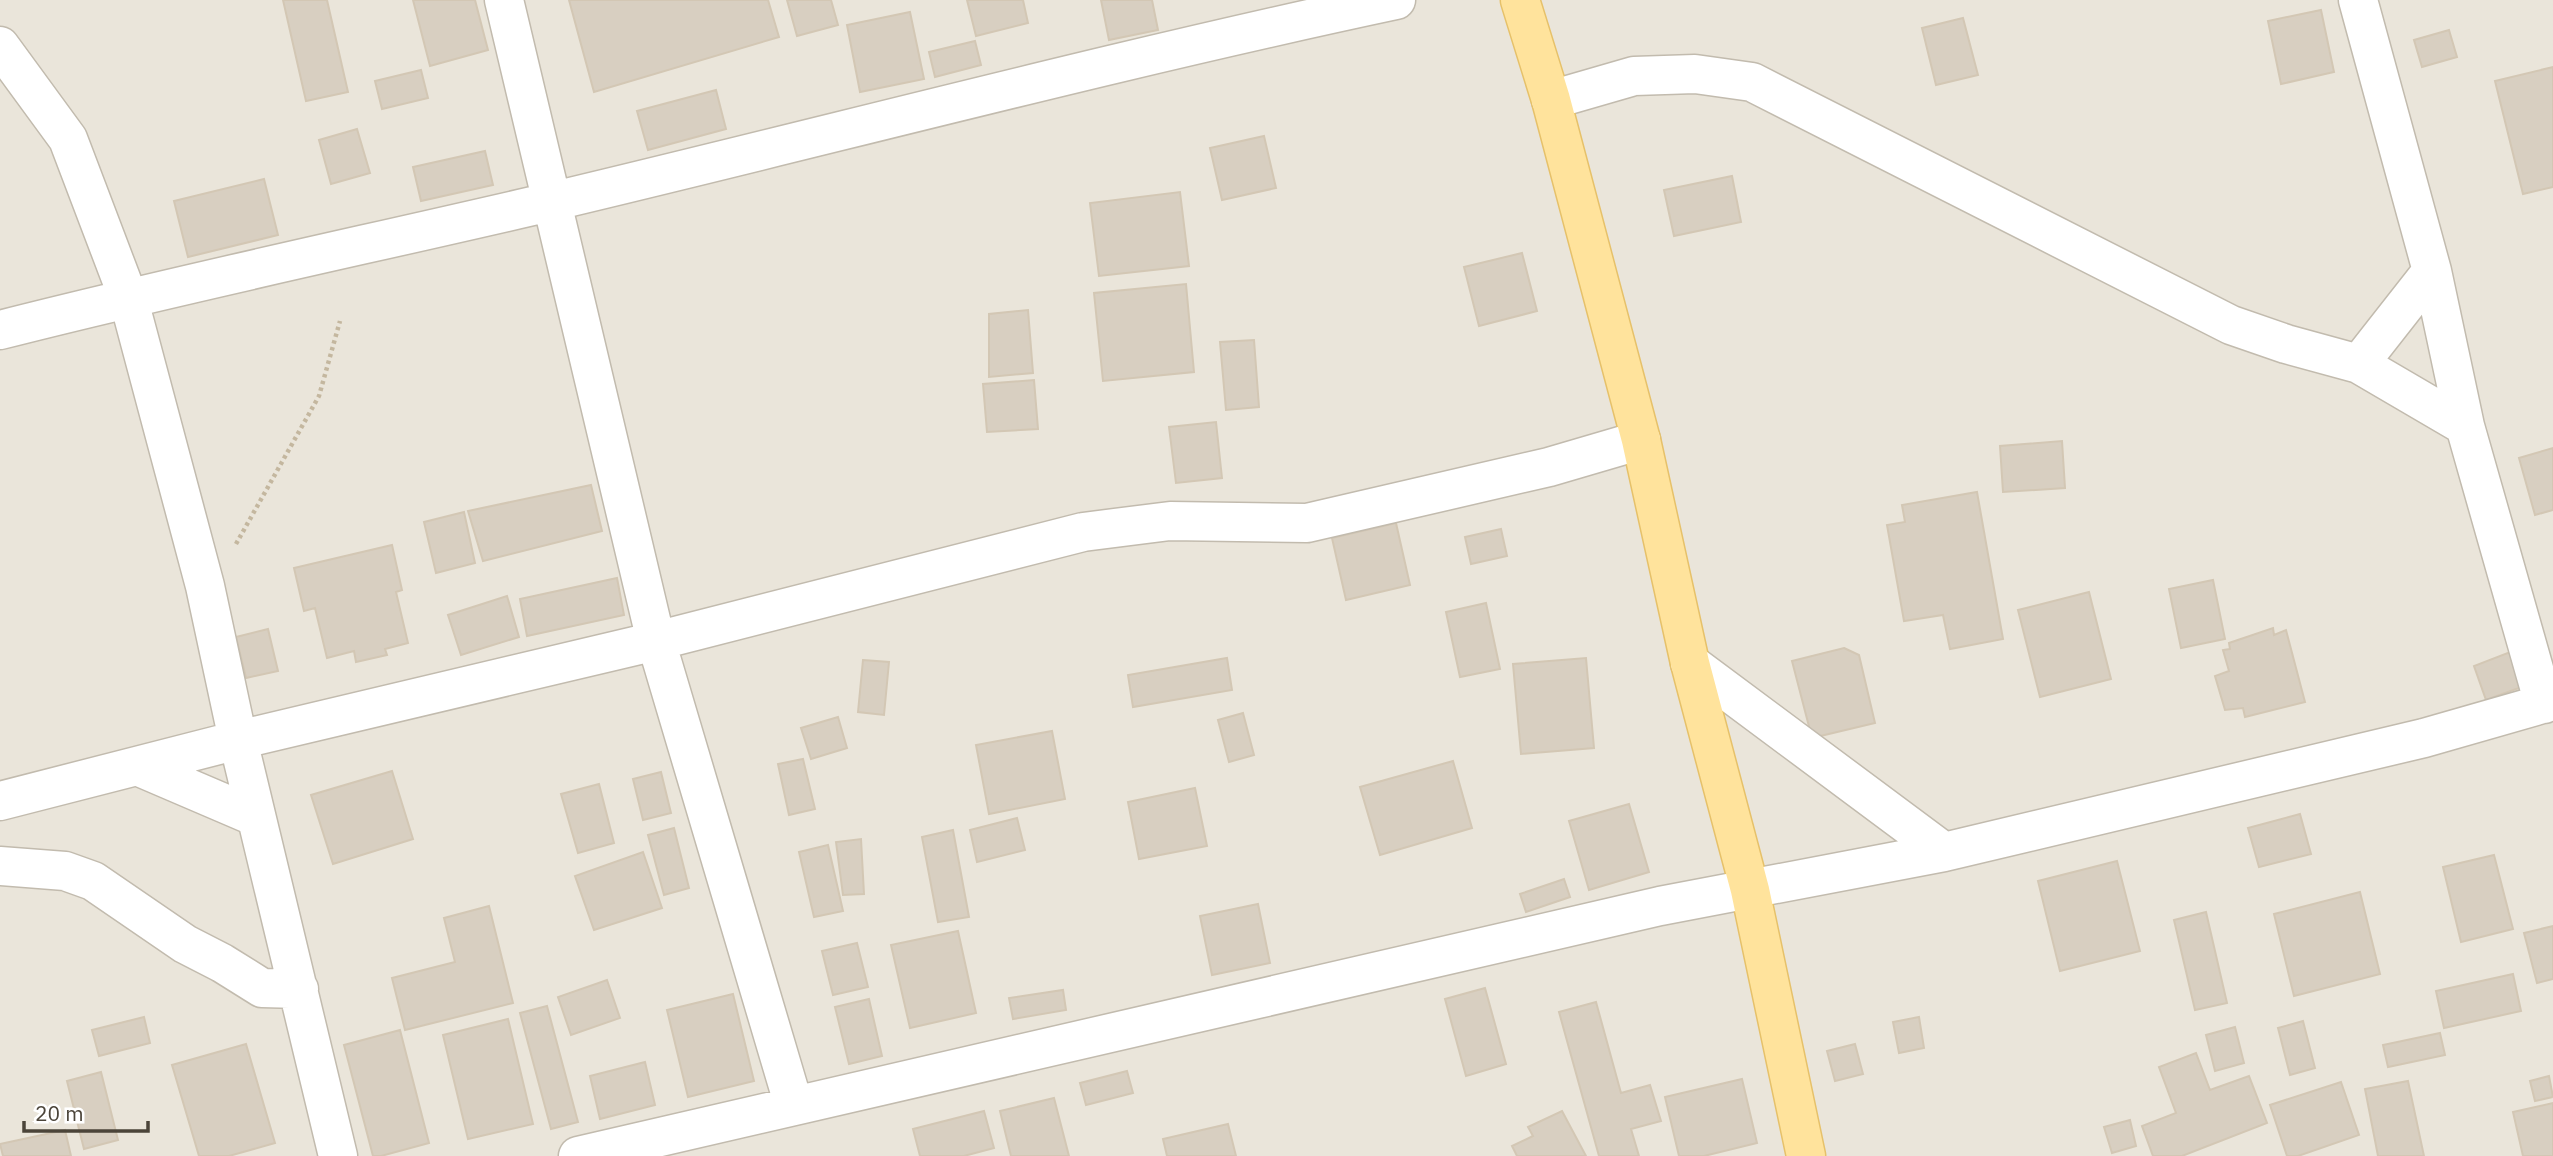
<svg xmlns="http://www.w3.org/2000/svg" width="2553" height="1156" font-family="'IBM Plex Sans',sans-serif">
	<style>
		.residential { fill: #eae5da }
		.building { fill: #d8cfc1; stroke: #d3c7b4; stroke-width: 2 }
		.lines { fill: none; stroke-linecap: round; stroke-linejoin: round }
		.minor-casing { stroke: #c2bbae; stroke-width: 41 }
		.major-casing { stroke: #e6c16a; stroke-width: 41 }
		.path { stroke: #c4b79f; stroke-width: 4.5; stroke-dasharray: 3.5 3.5; stroke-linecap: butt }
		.minor { stroke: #fff; stroke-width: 38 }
		.major { stroke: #ffe39c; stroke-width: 38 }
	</style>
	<rect width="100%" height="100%" fill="#f6f3ec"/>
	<path class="residential" d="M 0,0 L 2553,0 L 2553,1156 L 0,1156 Z"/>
	<path class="building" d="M 283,0 L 327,0 L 348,92 L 306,101 Z
		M 413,0 L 475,0 L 488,50 L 430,66 Z
		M 569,0 L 768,0 L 779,37 L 594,92 Z
		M 787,0 L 831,0 L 838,25 L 797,36 Z
		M 967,0 L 1023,0 L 1028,23 L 976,36 Z
		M 1101,0 L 1152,0 L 1158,30 L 1109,40 Z
		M 2321,10 L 2334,72 L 2281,84 L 2268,21 Z
		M 910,12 L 924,79 L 860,92 L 847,25 Z
		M 1963,18 L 1978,75 L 1936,85 L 1922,28 Z
		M 2449,30 L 2457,57 L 2422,67 L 2414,40 Z
		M 975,41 L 981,65 L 935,77 L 929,52 Z
		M 2553,67 L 2553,187 L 2523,194 L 2495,81 Z
		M 421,70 L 428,98 L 382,109 L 375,81 Z
		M 716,90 L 726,129 L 648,150 L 637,111 Z
		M 357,129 L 370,173 L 331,184 L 319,140 Z
		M 1264,136 L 1276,188 L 1222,200 L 1210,148 Z
		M 485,151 L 493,185 L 421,201 L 413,167 Z
		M 1732,176 L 1741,222 L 1674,236 L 1664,190 Z
		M 264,179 L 278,235 L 188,257 L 174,201 Z
		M 1180,192 L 1189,266 L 1099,276 L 1090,203 Z
		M 1522,253 L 1537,311 L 1479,326 L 1464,267 Z
		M 1186,284 L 1194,372 L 1103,381 L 1094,293 Z
		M 1028,310 L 1033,373 L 989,377 L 989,314 Z
		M 1254,340 L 1259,407 L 1226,410 L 1220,342 Z
		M 1034,380 L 1038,429 L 987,432 L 983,384 Z
		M 1216,422 L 1222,478 L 1176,483 L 1169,427 Z
		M 2062,441 L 2065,488 L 2003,492 L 2000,446 Z
		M 2553,448 L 2553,510 L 2535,515 L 2519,458 Z
		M 591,485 L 602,531 L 483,561 L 468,511 Z
		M 1977,492 L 2003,639 L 1950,649 L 1943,615 L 1904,621 L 1887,525 L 1905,522 L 1902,505 Z
		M 464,512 L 475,563 L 436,573 L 424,522 Z
		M 1396,523 L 1410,585 L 1346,600 L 1332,538 Z
		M 1501,529 L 1507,556 L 1471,564 L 1465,537 Z
		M 392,545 L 402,590 L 396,592 L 408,643 L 385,649 L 387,655 L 356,662 L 354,651 L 327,658 L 315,608 L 304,611 L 294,568 Z
		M 617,578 L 624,615 L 527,636 L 520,599 Z
		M 2213,580 L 2225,639 L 2181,648 L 2169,589 Z
		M 2089,592 L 2111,679 L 2040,697 L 2018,610 Z
		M 507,596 L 519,637 L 461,655 L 448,615 Z
		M 1486,603 L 1500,669 L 1460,677 L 1446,612 Z
		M 2273,628 L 2274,635 L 2286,630 L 2305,702 L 2245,717 L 2243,708 L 2225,710 L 2215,676 L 2229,671 L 2223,650 L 2230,649 L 2229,643 Z
		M 268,629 L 278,671 L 246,678 L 236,637 Z
		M 1844,648 L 1859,655 L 1875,723 L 1812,738 L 1792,661 Z
		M 2518,649 L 2530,684 L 2486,700 L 2474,666 Z
		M 1227,658 L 1232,690 L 1133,707 L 1128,675 Z
		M 1586,658 L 1594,748 L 1521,754 L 1513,664 Z
		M 863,660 L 889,662 L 884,715 L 858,712 Z
		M 1243,713 L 1254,755 L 1229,762 L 1218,720 Z
		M 838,717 L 847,748 L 811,759 L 801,728 Z
		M 1052,731 L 1065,799 L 989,814 L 976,745 Z
		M 803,759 L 815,809 L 789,815 L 778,764 Z
		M 1453,761 L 1472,828 L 1380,855 L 1360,787 Z
		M 392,771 L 413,839 L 333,864 L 311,795 Z
		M 661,772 L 671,813 L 643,820 L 633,779 Z
		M 599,784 L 614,843 L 578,853 L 561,794 Z
		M 1195,788 L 1207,846 L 1139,859 L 1128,802 Z
		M 1629,804 L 1649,872 L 1589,890 L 1569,821 Z
		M 2300,814 L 2311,854 L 2259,867 L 2248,828 Z
		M 1017,818 L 1025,850 L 977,862 L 970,830 Z
		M 674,828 L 689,888 L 664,895 L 648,835 Z
		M 953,830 L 969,917 L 938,922 L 922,837 Z
		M 861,839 L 864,894 L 843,895 L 836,842 Z
		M 828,845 L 843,911 L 814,917 L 799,852 Z
		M 643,852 L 662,908 L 594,930 L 575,876 Z
		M 2494,855 L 2513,929 L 2461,942 L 2443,867 Z
		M 2117,861 L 2140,951 L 2060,971 L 2038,881 Z
		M 1564,879 L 1570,897 L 1526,912 L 1520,894 Z
		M 2360,892 L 2380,974 L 2294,996 L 2274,914 Z
		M 1258,904 L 1270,963 L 1212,975 L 1200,916 Z
		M 489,906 L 513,1003 L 405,1030 L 392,978 L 455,962 L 444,918 Z
		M 2206,912 L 2227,1003 L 2195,1010 L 2174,920 Z
		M 2553,926 L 2553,979 L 2537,983 L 2524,933 Z
		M 958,931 L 976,1013 L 910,1028 L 891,945 Z
		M 857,943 L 868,987 L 833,995 L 822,951 Z
		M 2513,974 L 2521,1011 L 2444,1028 L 2436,991 Z
		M 607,980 L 620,1018 L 571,1035 L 558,997 Z
		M 1485,988 L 1506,1064 L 1466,1076 L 1445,999 Z
		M 1063,990 L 1066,1010 L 1013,1019 L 1009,998 Z
		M 733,994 L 754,1081 L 688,1097 L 667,1010 Z
		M 869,999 L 882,1056 L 849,1064 L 835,1007 Z
		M 1596,1002 L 1621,1093 L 1650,1085 L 1661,1121 L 1631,1129 L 1639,1156 L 1599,1156 L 1559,1012 Z
		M 547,1006 L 578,1122 L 551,1129 L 520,1013 Z
		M 144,1017 L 150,1043 L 99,1056 L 92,1030 Z
		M 1919,1017 L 1924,1048 L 1899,1053 L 1893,1022 Z
		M 508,1019 L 533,1124 L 468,1139 L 443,1035 Z
		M 2303,1021 L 2315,1068 L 2290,1075 L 2278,1028 Z
		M 2235,1027 L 2244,1063 L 2215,1071 L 2206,1035 Z
		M 400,1030 L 429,1143 L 381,1156 L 373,1156 L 344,1045 Z
		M 2440,1033 L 2445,1055 L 2388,1067 L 2383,1045 Z
		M 246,1044 L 275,1143 L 229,1156 L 199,1156 L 172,1065 Z
		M 1855,1044 L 1863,1074 L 1835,1081 L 1827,1051 Z
		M 2196,1053 L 2210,1090 L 2249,1076 L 2267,1123 L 2182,1156 L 2153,1156 L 2142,1126 L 2176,1113 L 2159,1067 Z
		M 645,1062 L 655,1105 L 600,1119 L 590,1076 Z
		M 1127,1071 L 1133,1093 L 1086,1105 L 1080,1083 Z
		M 101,1072 L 118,1140 L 84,1149 L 67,1081 Z
		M 2549,1076 L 2553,1097 L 2535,1101 L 2530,1081 Z
		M 1742,1079 L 1757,1143 L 1704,1156 L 1679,1156 L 1665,1097 Z
		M 2408,1081 L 2424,1156 L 2378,1156 L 2365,1089 Z
		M 2341,1082 L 2359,1135 L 2298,1156 L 2287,1156 L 2270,1105 Z
		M 1054,1098 L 1069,1156 L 1011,1156 L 1000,1111 Z
		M 2553,1103 L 2553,1156 L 2523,1156 L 2513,1112 Z
		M 984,1111 L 994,1148 L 964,1156 L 920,1156 L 913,1129 Z
		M 1562,1111 L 1586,1156 L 1517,1156 L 1512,1146 L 1533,1136 L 1528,1127 Z
		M 2130,1120 L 2136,1146 L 2112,1153 L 2104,1127 Z
		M 1228,1124 L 1236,1156 L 1167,1156 L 1163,1139 Z
		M 65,1130 L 71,1156 L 3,1156 L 0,1144 Z"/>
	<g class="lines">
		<defs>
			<path id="minor" d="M 504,0 L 656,641 L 794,1106
				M 2358,0 L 2432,271 L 2465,426 L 2544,704
				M 0,46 L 68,139 L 128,297 L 205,586 L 238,740 L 338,1156
				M 1551,100 L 1634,76 L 1695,74 L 1752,82 L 2231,325 L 2286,344 L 2359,364 L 2465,426
				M 0,330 C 184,283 370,244 554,201 C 835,134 1114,60 1396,0
				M 2359,364 L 2432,271
				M 1690,663 L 1944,852
				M 137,766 L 256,817
				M 0,801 L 238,740 L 656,641 L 1083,532 L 1170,521 L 1307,523 L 1549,467 L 1641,440
				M 0,866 L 65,871 L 93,881 L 185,944 L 222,963 L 262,988 L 299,989
				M 578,1156 L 1660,906 L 1944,852 L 2424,738 L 2553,701"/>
			<path id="major" d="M 1520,0 L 1551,100 L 1641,440 L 1690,663 L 1750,890 L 1806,1156"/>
		</defs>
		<use href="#minor" class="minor-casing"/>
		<use href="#major" class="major-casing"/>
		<path class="path" d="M 236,544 L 319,396 L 340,321"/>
		<use href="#minor" class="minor"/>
		<use href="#major" class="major"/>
	</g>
	<path d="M24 1121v10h124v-10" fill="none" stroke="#4b4439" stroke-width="3.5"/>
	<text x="35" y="1121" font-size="21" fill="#4b4439" stroke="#ffffff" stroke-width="5" paint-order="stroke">20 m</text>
</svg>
